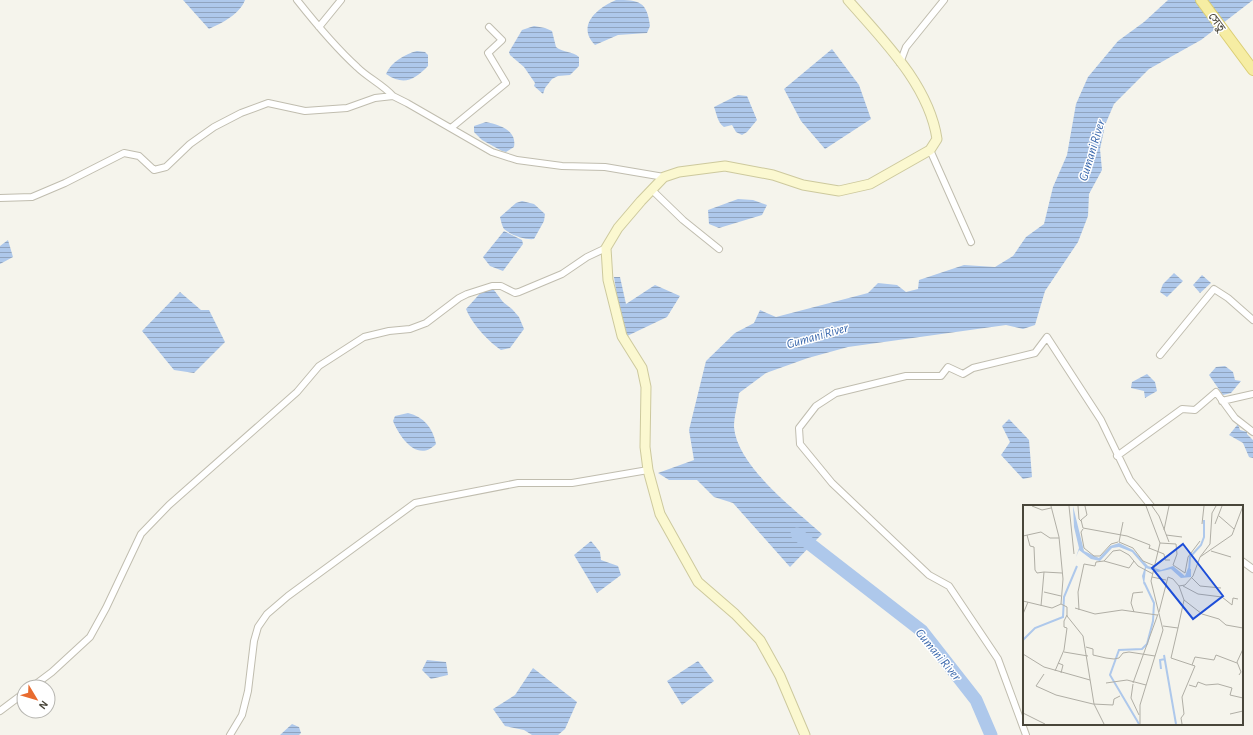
<svg xmlns="http://www.w3.org/2000/svg" width="1253" height="735" font-family="'Alegreya Sans','Noto Sans Bengali',sans-serif">
	<style>
		.water { fill: url(#water-rules) }
		.lines { fill: none; stroke-linecap: round; stroke-linejoin: round }
		.river { stroke: #aec8eb; stroke-width: 13 }
		.street-casing { stroke: #c0bdaf; stroke-width: 8 }
		.secondary-casing { stroke: #cdc99d; stroke-width: 11 }
		.primary-casing { stroke: #dbce74; stroke-width: 12 }
		.street { stroke: #fff; stroke-width: 6 }
		.secondary { stroke: #fbf8d0; stroke-width: 9 }
		.primary { stroke: #f6eda3; stroke-width: 10 }
		.labels { text-anchor: middle; stroke-width: 3; stroke-linejoin: round; paint-order: stroke }
		.street-label { font-size: 12px; fill: #49463a; stroke: #fff }
		.water-label { font-size: 13px; font-style: italic; fill: #3b69ad; stroke: #fff }
		.inset-river { fill: none; stroke: #aec8eb; stroke-width: 2 }
		.inset-road { fill: none; stroke: #b0aea5; stroke-width: 1 }
		.view { fill: #1d4ed8; fill-opacity: 0.15; stroke: #1d4ed8; stroke-width: 2 }
		.inset-edge { fill: none; stroke: #49463a; stroke-width: 2 }
	</style>
	<defs>
		<pattern id="water-rules" width="6" height="5" patternUnits="userSpaceOnUse"><rect width="6" height="5" fill="#aec8eb"/><path d="M0 2.5h6" fill="none" stroke="#90a4bf"/></pattern>
	</defs>
	<rect width="100%" height="100%" fill="#f5f4ec"/>
	<path class="water" d="M 183,0 L 245,0 C 240,14 222,23 209,29 Z
		M 616,0 C 639,0 647,1 650,26 L 647,33 L 618,35 L 595,45 C 576,26 597,8 616,0 Z
		M 1168,0 L 1253,0 L 1201,40 L 1149,69 L 1114,104 L 1105,125 L 1100,149 L 1102,170 L 1089,194 L 1088,216 L 1078,242 L 1045,291 L 1035,325 L 1023,329 L 1006,325 L 848,347 L 808,358 L 766,373 L 739,393 C 738,404 734,416 734,427 C 737,466 794,509 822,534 L 790,567 L 733,503 L 714,497 L 697,480 L 669,480 L 658,473 L 694,460 L 689,430 L 706,361 L 735,333 L 754,323 L 760,310 L 776,317 L 868,293 L 878,283 L 897,285 L 906,292 L 918,289 L 919,280 L 964,265 L 995,267 L 1013,256 L 1026,237 L 1044,224 L 1053,187 L 1067,155 L 1076,104 L 1088,77 L 1118,41 L 1144,22 Z
		M 534,26 L 545,28 L 552,31 L 556,47 C 564,53 572,51 579,57 L 579,66 L 570,75 L 558,76 L 552,79 L 545,88 L 543,94 L 534,86 L 535,83 L 524,67 L 510,55 L 509,52 L 522,30 Z
		M 832,49 L 859,85 L 871,119 L 825,149 L 801,121 L 784,89 Z
		M 417,51 L 425,52 L 428,55 L 428,66 C 414,80 404,86 386,74 C 391,62 405,54 417,51 Z
		M 738,95 L 747,96 L 757,120 L 747,132 L 742,135 L 736,132 L 732,125 L 724,127 C 717,122 717,114 714,107 Z
		M 486,122 C 500,125 517,130 514,147 L 506,152 L 502,151 L 482,140 L 474,132 L 474,126 Z
		M 738,199 L 753,200 L 767,205 L 762,215 L 719,228 L 709,224 L 708,210 Z
		M 522,201 L 534,204 L 545,214 L 544,221 L 534,239 C 525,240 511,235 504,229 C 502,226 501,221 500,217 L 516,203 Z
		M 504,231 L 522,240 L 523,244 L 503,271 L 490,266 L 483,257 Z
		M 8,240 L 13,257 L 0,264 L 0,246 Z
		M 1174,273 L 1183,281 L 1167,297 L 1160,292 L 1163,284 Z
		M 1202,275 L 1211,283 L 1200,293 L 1193,285 Z
		M 614,277 L 620,277 L 626,304 L 655,285 L 680,296 L 667,317 L 625,337 L 621,325 Z
		M 488,288 L 494,290 L 503,302 L 512,309 L 519,317 L 524,329 L 510,348 L 501,350 C 488,341 472,324 466,309 L 484,289 Z
		M 180,292 L 201,310 L 209,310 L 225,342 L 194,373 L 174,370 L 142,331 Z
		M 1225,366 L 1233,372 L 1235,380 L 1241,381 L 1231,393 L 1223,395 L 1209,375 L 1216,367 Z
		M 1147,374 L 1155,382 L 1157,391 L 1145,398 L 1144,391 L 1131,388 L 1132,382 Z
		M 408,413 C 424,417 433,428 436,444 C 418,463 400,438 393,421 L 395,416 Z
		M 1009,419 L 1029,440 L 1032,477 L 1023,479 L 1001,455 L 1010,442 L 1002,426 Z
		M 1238,424 L 1240,430 L 1247,432 L 1247,434 L 1253,440 L 1253,458 L 1249,457 L 1243,443 L 1229,435 Z
		M 591,541 L 600,552 L 601,560 L 618,566 L 621,575 L 597,593 L 574,555 Z
		M 427,660 L 446,662 L 448,675 L 431,679 L 422,670 Z
		M 698,661 L 714,681 L 682,705 L 667,681 Z
		M 533,668 L 577,702 L 565,729 L 558,735 L 532,735 L 524,730 L 505,726 L 493,709 L 515,695 Z
		M 292,724 L 299,727 L 301,733 L 299,735 L 280,735 Z"/>
	<g class="lines">
		<path class="river" d="M 797,534 L 922,631 L 976,700 L 991,735"/>
		<defs>
			<path id="street" d="M 297,0 C 316,24 335,47 357,67 C 368,78 382,84 393,96
				M 319,27 L 341,0
				M 900,63 L 906,47 L 944,0
				M 451,128 L 506,83 L 488,53 L 502,40 L 489,27
				M 930,150 L 971,242
				M 652,190 L 683,220 L 719,249
				M 0,198 L 32,197 L 65,183 L 124,153 L 139,156 L 154,170 L 166,167 L 190,144 L 214,127 L 241,113 L 268,103 L 305,111 L 347,108 L 375,98 L 393,96 L 407,103 L 492,152 L 517,160 L 562,166 L 605,167 L 664,177
				M 1160,355 L 1214,289 L 1228,298 L 1253,320
				M 1222,401 L 1253,394
				M 1117,456 L 1182,409 L 1195,410 L 1216,392 L 1235,418 L 1253,432
				M 1242,561 L 1253,569
				M 32,687 L 52,672 L 90,637 L 106,608 L 141,534 L 169,505 L 297,392 L 319,366 L 364,337 L 389,331 L 410,329 L 426,323 L 459,298 L 467,294 L 492,286 L 501,286 L 515,293 L 519,292 L 562,274 L 587,257 L 606,248
				M 0,711 L 24,693
				M 230,735 L 242,715 L 248,691 L 254,641 L 258,627 L 267,614 L 288,596 L 415,503 L 518,483 L 572,483 L 648,470
				M 1026,735 L 998,659 L 949,586 L 929,575 L 832,483 L 800,444 L 799,428 L 816,406 L 836,393 L 906,376 L 941,376 L 948,367 L 963,374 L 973,368 L 1035,353 L 1047,337 L 1101,420 L 1130,480 L 1151,506"/>
			<path id="secondary" d="M 805,735 L 780,676 L 760,640 L 735,614 L 698,582 L 660,514 L 648,470 L 645,447 L 646,387 L 642,368 L 622,336 L 608,280 L 606,248 L 618,228 L 641,201 L 664,177 L 679,172 L 725,166 L 773,175 L 803,185 L 839,191 L 870,184 L 930,150 L 937,139 C 929,85 883,40 848,0"/>
			<path id="primary" d="M 1201,0 L 1253,70"/>
		</defs>
		<use href="#street" class="street-casing"/>
		<use href="#secondary" class="secondary-casing"/>
		<use href="#primary" class="primary-casing"/>
		<use href="#street" class="street"/>
		<use href="#secondary" class="secondary"/>
		<use href="#primary" class="primary"/>
	</g>
	<g class="labels">
		<g class="street-label">
			<text transform="translate(1217 22) rotate(53)" y="4">সেতু</text>
		</g>
		<g class="water-label">
			<text transform="translate(1091 150) rotate(-73)" y="5">Gumani River</text>
			<text transform="translate(817 335) rotate(-16)" y="5">Gumani River</text>
			<text transform="translate(939 654) rotate(50)" y="5">Gumani River</text>
		</g>
	</g>
	<g transform="translate(1023 505)">
		<rect width="220" height="220" fill="#f5f4ec"/>
		<path d="M 50,1 L 61,46 L 76,53 L 87,41 L 96,38 L 110,45 L 125,61 L 138,65 L 150,61 L 162,71 L 165,63 L 168,64 L 168,72 L 158,73 L 148,64 L 135,67 L 123,63 L 121,80 L 119,71 L 122,62 L 109,47 L 96,42 L 89,43 L 77,56 L 68,54 L 56,45 L 53,52 L 56,43 L 51,22 Z" fill="#aec8eb"/>
		<path class="inset-river" d="M 166,67 L 167,52 L 178,40 L 181,32 L 181,15M 0,135 L 12,123 L 40,112 L 41,92 L 54,61M 141,150 L 153,219M 138,164 L 137,155 L 142,154M 116,219 L 87,170 L 96,145 L 119,144 L 124,139 L 130,116 L 131,98 L 121,77"/>
		<path class="inset-road" d="M 9,1 L 19,5 L 28,3M 28,1 L 36,32 L 40,74 L 38,99 L 44,102 L 44,111 L 60,131 L 71,199 L 81,219M 46,1 L 51,49M 55,1 L 56,14 L 59,17M 62,1 L 64,10 L 58,15 L 60,23 L 104,31 L 127,40 L 126,44M 129,1 L 136,11 L 146,37M 196,11 L 211,24M 100,17 L 96,37 L 110,43 L 120,56 L 132,61M 179,19 L 181,1M 192,19 L 199,1M 60,24 L 58,27 L 61,43 L 71,51 L 77,51 L 88,39 L 95,37M 141,25 L 146,1M 4,30 L 7,41 L 11,42 L 12,65 L 14,68 L 21,67M 143,30 L 159,32M 0,31 L 18,27 L 27,33 L 36,33M 137,38 L 153,39 L 154,49 L 150,60 L 162,68 L 165,52 L 177,36M 126,43 L 141,49 L 142,55 L 147,55M 188,46 L 208,52M 177,52 L 187,39 L 189,8 L 193,1M 111,56 L 106,63 L 81,56 L 90,46 L 97,45 L 106,50 L 115,61 L 130,69M 129,72 L 143,75M 168,72 L 177,81 L 198,83M 156,81 L 161,95 L 179,109 L 196,114 L 203,120 L 220,123M 160,81 L 175,89 L 199,92 L 209,100 L 210,93 L 215,94M 21,87 L 38,91M 0,96 L 29,103 L 38,99M 18,101 L 21,67 L 39,68M 52,103 L 72,109 L 99,105 L 134,110M 56,105 L 55,87 L 61,59 L 72,61 L 73,57 L 81,56M 111,107 L 108,98 L 110,88 L 120,87M 136,107 L 145,72 L 150,74 L 156,81 L 162,80 L 170,71 L 177,52 L 209,30 L 220,1M 0,109 L 5,97M 140,121 L 155,123 L 148,153 L 172,161 L 159,192 L 161,209 L 158,213 L 159,219M 155,123 L 161,95M 63,142 L 70,144 L 70,150 L 83,153 L 91,154 L 96,153 L 100,148 L 106,147 L 132,151M 41,147 L 65,151M 0,149 L 21,162 L 67,175M 35,158 L 40,160 L 38,168M 169,160 L 172,152 L 191,155 L 193,150 L 214,158M 32,166 L 41,145 L 44,123 L 41,122 L 41,116 L 44,110M 21,169 L 13,181 L 33,190 L 70,199 L 90,200 L 91,194 L 97,191M 216,170 L 218,167 L 214,157 L 220,144M 83,178 L 104,175 L 123,180M 110,178 L 135,109M 110,179 L 108,193 L 116,210M 166,180 L 173,182 L 175,177 L 183,180 L 195,179 L 209,183 L 207,190 L 220,193M 0,208 L 22,219M 207,209 L 220,206M 117,219 L 117,200 L 140,125 L 128,76 L 137,38 L 123,1"/>
		<path class="view" d="M 160,39 L 200,91 L 170,114 L 129,63 Z"/>
		<rect width="220" height="220" class="inset-edge"/>
	</g>
	<g transform="translate(36 699) rotate(128)"><circle r="19" fill="#ffffff" stroke="#b6b5b0"/>
	<path d="M0-3L7 15L0 10L-7 15Z" fill="#e86b2f"/>
	<text y="-6" font-size="11" font-weight="bold" text-anchor="middle" fill="#49463a">N</text>
	</g>
</svg>
